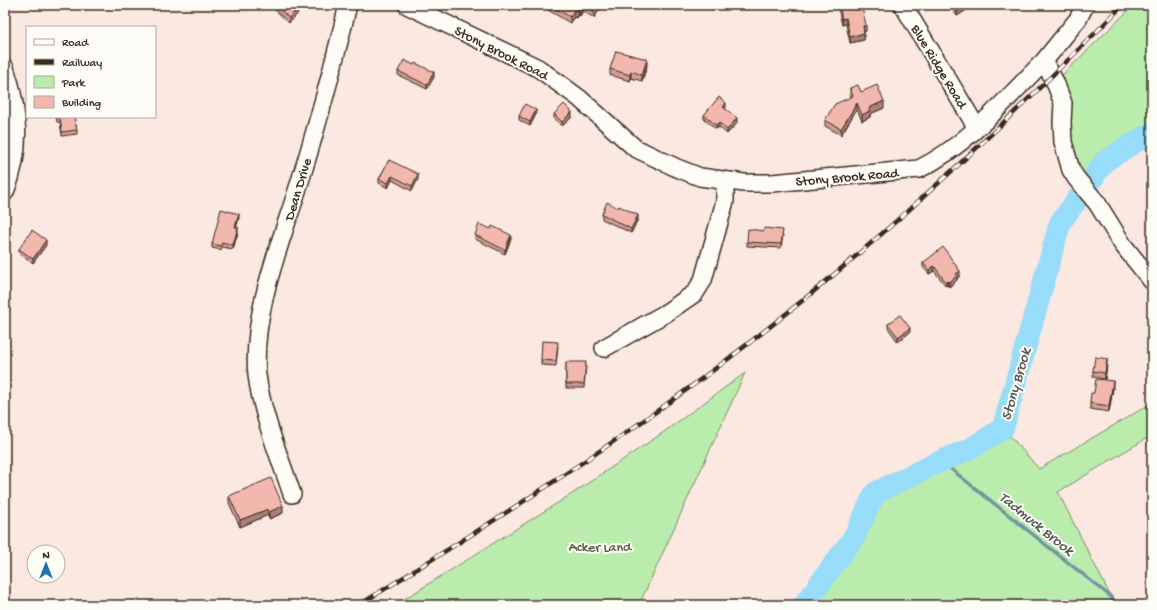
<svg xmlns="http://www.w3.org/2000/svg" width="1157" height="610" font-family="'Gochi Hand',sans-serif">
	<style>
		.green { fill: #baecad; stroke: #7a8b66 }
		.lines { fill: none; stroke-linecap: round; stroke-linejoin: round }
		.stream { stroke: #7295a1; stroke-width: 3.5 }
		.river { stroke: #97dcf9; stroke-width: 22 }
		.minor-casing { stroke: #3b2a1e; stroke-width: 20 }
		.minor { stroke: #fdfcf7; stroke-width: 17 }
		.rail-casing { stroke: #3b2a1e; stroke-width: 4.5 }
		.rail { stroke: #fdfcf7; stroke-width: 3; stroke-dasharray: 9; stroke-linecap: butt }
		.wall { fill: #d09e95; stroke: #3b2a1e }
		.shaded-wall { fill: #a98179; stroke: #3b2a1e }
		.building { fill: #f2b8ad; stroke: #3b2a1e }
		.labels { text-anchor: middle; stroke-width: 4; stroke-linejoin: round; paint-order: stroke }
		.street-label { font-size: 14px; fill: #3b2a1e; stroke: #fdfcf7 }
		.park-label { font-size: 14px; fill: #5b5a42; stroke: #fdfcf7 }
		.water-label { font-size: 15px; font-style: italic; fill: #525655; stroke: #fdfcf7 }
	</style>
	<rect width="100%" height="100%" fill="#fae8e1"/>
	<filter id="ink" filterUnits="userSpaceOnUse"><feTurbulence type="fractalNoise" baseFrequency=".025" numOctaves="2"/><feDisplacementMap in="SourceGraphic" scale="8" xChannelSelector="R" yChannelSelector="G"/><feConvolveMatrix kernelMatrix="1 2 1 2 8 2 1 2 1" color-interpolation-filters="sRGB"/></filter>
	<g filter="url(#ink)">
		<path class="green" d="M 1134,5 L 1152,5 L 1152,132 L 1076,178 L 1055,82 Z
			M 745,373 L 639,605 L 395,605 L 575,492 L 661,434 Z
			M 1152,403 L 1152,435 L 1058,492 L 1115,605 L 804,605 L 854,537 L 875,493 L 941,461 L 1003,428 L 1039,469 Z"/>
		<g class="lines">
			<path class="stream" d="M 941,461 L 1110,596 L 1117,605"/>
			<path class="river" d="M 804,605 L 854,537 L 875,493 L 941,461 L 970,449 L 1003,428 L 1060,223 L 1105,161 L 1152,132"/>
			<defs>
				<path id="minor" d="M 407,5 L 538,68 L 579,98 L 635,148 L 677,168 L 700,177 L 744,183 L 772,183 L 919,169 C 968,145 1006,99 1044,61 L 1055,82 L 1063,103 L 1062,122 L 1063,142 L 1071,170 L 1076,178 L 1097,203 L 1123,245 L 1152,281
					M 903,5 L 977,128
					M 1044,61 L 1078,19 L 1085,5
					M 5,68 C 19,109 22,151 5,192
					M 604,348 L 666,313 L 695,293 L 703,280 L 725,201 L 725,181
					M 292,494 C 279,455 262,415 257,375 C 251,311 283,238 301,178 C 319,120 334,63 348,5"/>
			</defs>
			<use href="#minor" class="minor-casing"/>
			<use href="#minor" class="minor"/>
			<defs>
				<path id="rail" d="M 359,605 C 465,539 570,474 671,401 C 834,285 982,148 1123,5"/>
			</defs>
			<use href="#rail" class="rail-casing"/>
			<use href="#rail" class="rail"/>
		</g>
		<path class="wall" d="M 270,5 L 294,5 L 298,13 L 289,23 Z
			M 548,5 L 602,5 L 594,18 L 583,11 L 580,16 L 579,15 L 577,18 L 574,17 L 570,23 L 548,10 Z
			M 838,5 L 859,5 L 866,31 L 864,32 L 864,40 L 850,43 L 846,24 L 842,25 L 838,8 Z
			M 950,5 L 971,5 L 971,7 L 957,16 Z
			M 647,66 L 642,81 L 631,78 L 630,81 L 610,75 L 610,69 Z
			M 398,71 L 434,77 L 427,89 L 398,75 Z
			M 850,88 L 861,92 L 884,108 L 870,114 L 870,117 L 862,121 L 857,109 L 841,135 L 825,126 L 825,120 L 851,97 L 850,95 Z
			M 726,107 L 725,109 L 737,123 L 727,134 L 719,127 L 716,129 L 704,119 L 704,115 Z
			M 536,114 L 530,126 L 519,120 L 519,116 Z
			M 554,114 L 572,117 L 562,126 L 554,118 Z
			M 56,117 L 74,117 L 77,130 L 77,134 L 62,136 L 60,122 L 57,122 Z
			M 389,160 L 418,179 L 412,191 L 392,180 L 388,188 L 379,183 L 379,179 Z
			M 618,208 L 638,219 L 631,233 L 602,219 L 602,214 Z
			M 239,218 L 236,227 L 238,232 L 233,249 L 222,247 L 221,250 L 212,248 L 212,244 Z
			M 475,235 L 511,239 L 505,254 L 475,239 Z
			M 783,235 L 781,248 L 747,246 L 747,242 Z
			M 46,245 L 33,263 L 19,253 L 19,249 Z
			M 923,263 L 960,276 L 957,278 L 957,280 L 949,287 L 948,285 L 946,286 L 934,271 L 929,274 L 923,267 Z
			M 888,324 L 910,332 L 898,342 L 888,328 Z
			M 558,346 L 556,366 L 541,365 L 541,360 Z
			M 566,362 L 586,366 L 584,388 L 566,388 Z
			M 1107,365 L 1105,379 L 1093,377 L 1093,371 Z
			M 1113,388 L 1109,412 L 1090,409 L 1090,403 Z
			M 229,496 L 283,513 L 269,519 L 268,515 L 240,527 L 229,503 Z"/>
		<path class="shaded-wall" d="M 583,5 L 583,11 L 580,16 L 580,9 Z
			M 598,5 L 602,5 L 594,18 L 594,11 Z
			M 967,5 L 971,5 L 971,7 L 957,16 L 957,12 Z
			M 298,8 L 298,13 L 289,23 L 289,18 Z
			M 579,8 L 579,15 L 577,18 L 577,12 Z
			M 574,10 L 574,17 L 570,23 L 570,17 Z
			M 846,18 L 846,24 L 842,25 L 842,19 Z
			M 866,25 L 866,31 L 863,32 L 863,26 Z
			M 864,33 L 864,40 L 850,43 L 850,37 Z
			M 647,59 L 647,66 L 642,81 L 642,75 Z
			M 631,71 L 631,78 L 630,81 L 630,75 Z
			M 434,72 L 434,77 L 427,89 L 427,85 Z
			M 884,101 L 884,108 L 870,114 L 870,117 L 862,121 L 862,115 L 869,108 Z
			M 726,103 L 726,107 L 723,111 L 723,107 Z
			M 857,103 L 857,109 L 841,135 L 841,129 Z
			M 536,110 L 536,114 L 530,126 L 530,122 Z
			M 572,112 L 572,117 L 562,126 L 562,122 Z
			M 737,118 L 737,123 L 727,134 L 727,130 Z
			M 719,122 L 719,127 L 716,129 L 716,125 Z
			M 418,174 L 418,179 L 412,191 L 412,186 Z
			M 392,176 L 392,180 L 388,188 L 388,183 Z
			M 239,214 L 239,218 L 235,231 L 235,227 Z
			M 638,215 L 638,219 L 631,233 L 631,229 Z
			M 238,227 L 238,232 L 233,249 L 233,245 Z
			M 511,235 L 511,239 L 505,254 L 505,250 Z
			M 46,240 L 46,245 L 33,263 L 33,259 Z
			M 934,266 L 934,271 L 929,274 L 929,270 Z
			M 960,271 L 960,276 L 957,278 L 957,280 L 949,287 L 949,282 L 956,274 Z
			M 948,281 L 948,285 L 946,286 L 946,282 Z
			M 910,328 L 910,332 L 898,342 L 898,337 Z
			M 1107,359 L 1107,365 L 1105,379 L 1105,373 Z
			M 1113,381 L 1113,388 L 1109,412 L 1109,406 Z
			M 283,506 L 283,513 L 269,519 L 269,512 Z
			M 268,509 L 268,515 L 240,527 L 240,520 Z"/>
		<path class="building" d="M 275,5 L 294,5 L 298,8 L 289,18 Z
			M 551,5 L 583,5 L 580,9 L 579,8 L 577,12 L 574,10 L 570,17 Z
			M 584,5 L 598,5 L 594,11 Z
			M 839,5 L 859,5 L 860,8 L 862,8 L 866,25 L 863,26 L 864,33 L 850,37 L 846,18 L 842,19 Z
			M 953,5 L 967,5 L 957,12 Z
			M 616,51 L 647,59 L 642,75 L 631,71 L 630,75 L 610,69 Z
			M 404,60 L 414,65 L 415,63 L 434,72 L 427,85 L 398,71 Z
			M 858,85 L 861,92 L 877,85 L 884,101 L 869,108 L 870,111 L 862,115 L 857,103 L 841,129 L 825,120 L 835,104 L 853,96 L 850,88 Z
			M 719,97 L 726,103 L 723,107 L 737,118 L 727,130 L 719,122 L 716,125 L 704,115 Z
			M 525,104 L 536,110 L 530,122 L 519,116 Z
			M 564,104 L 572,112 L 562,122 L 554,114 Z
			M 56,117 L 74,117 L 77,130 L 62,132 L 60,118 L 57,118 Z
			M 389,160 L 418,174 L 412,186 L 392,176 L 388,183 L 379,179 Z
			M 607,202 L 618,208 L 619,206 L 638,215 L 631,229 L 602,214 Z
			M 221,209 L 239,214 L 235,227 L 238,227 L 233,245 L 222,242 L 221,246 L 212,244 Z
			M 479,224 L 491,229 L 492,226 L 511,235 L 505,250 L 475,235 Z
			M 764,228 L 783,230 L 781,244 L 747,242 L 748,229 L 764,231 Z
			M 32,230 L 46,240 L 33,259 L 19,249 Z
			M 943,247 L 960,271 L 956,274 L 957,276 L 949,282 L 948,281 L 946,282 L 934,266 L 929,270 L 923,263 Z
			M 900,315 L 910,328 L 898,337 L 888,324 Z
			M 542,341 L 558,342 L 556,361 L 541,360 Z
			M 1095,357 L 1107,359 L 1105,373 L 1093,371 Z
			M 566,362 L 586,362 L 584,384 L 566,384 Z
			M 1096,379 L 1113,381 L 1109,406 L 1090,403 L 1091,393 L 1094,393 Z
			M 271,478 L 283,506 L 269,512 L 268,509 L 240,520 L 229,496 Z"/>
	</g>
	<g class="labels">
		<g class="street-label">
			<text transform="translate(502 52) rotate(27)" y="5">Stony Brook Road</text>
			<text transform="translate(940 66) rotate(59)" y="5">Blue Ridge Road</text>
			<text transform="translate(847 176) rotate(-5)" y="5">Stony Brook Road</text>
			<text transform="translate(297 189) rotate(-73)" y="5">Dean Drive</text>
		</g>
		<g class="park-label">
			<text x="600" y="551">Acker Land</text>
		</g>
		<g class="water-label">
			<text transform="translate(1015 384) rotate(-74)" y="5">Stony Brook</text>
			<text transform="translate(1037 523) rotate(39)" y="5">Tadmuck Brook</text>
		</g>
	</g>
	<rect width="1157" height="610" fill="none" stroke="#fdfcf7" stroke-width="20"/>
	<rect x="10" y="10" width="1137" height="590" fill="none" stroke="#3b2a1e" stroke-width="1.5" filter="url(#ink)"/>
	<rect x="26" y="26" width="130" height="92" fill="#fdfcf7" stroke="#afa8a0"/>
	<rect x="34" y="39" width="20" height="6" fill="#fdfcf7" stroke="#afa8a0"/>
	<text x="62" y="46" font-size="12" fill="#3b2a1e">Road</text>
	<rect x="34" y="59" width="20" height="6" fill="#3b2a1e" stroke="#afa8a0"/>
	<text x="62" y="66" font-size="12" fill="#3b2a1e">Railway</text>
	<rect x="34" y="76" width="20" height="12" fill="#baecad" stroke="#afa8a0"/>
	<text x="62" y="86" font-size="12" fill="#3b2a1e">Park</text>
	<rect x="34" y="96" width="20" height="12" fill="#f2b8ad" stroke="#afa8a0"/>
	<text x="62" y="106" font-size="12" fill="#3b2a1e">Building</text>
	<g transform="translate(46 564)"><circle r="19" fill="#fdfcf7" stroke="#afa8a0"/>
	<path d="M0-3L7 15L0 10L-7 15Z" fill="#1f6fb2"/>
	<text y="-6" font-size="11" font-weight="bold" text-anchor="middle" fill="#3b2a1e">N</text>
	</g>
</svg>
